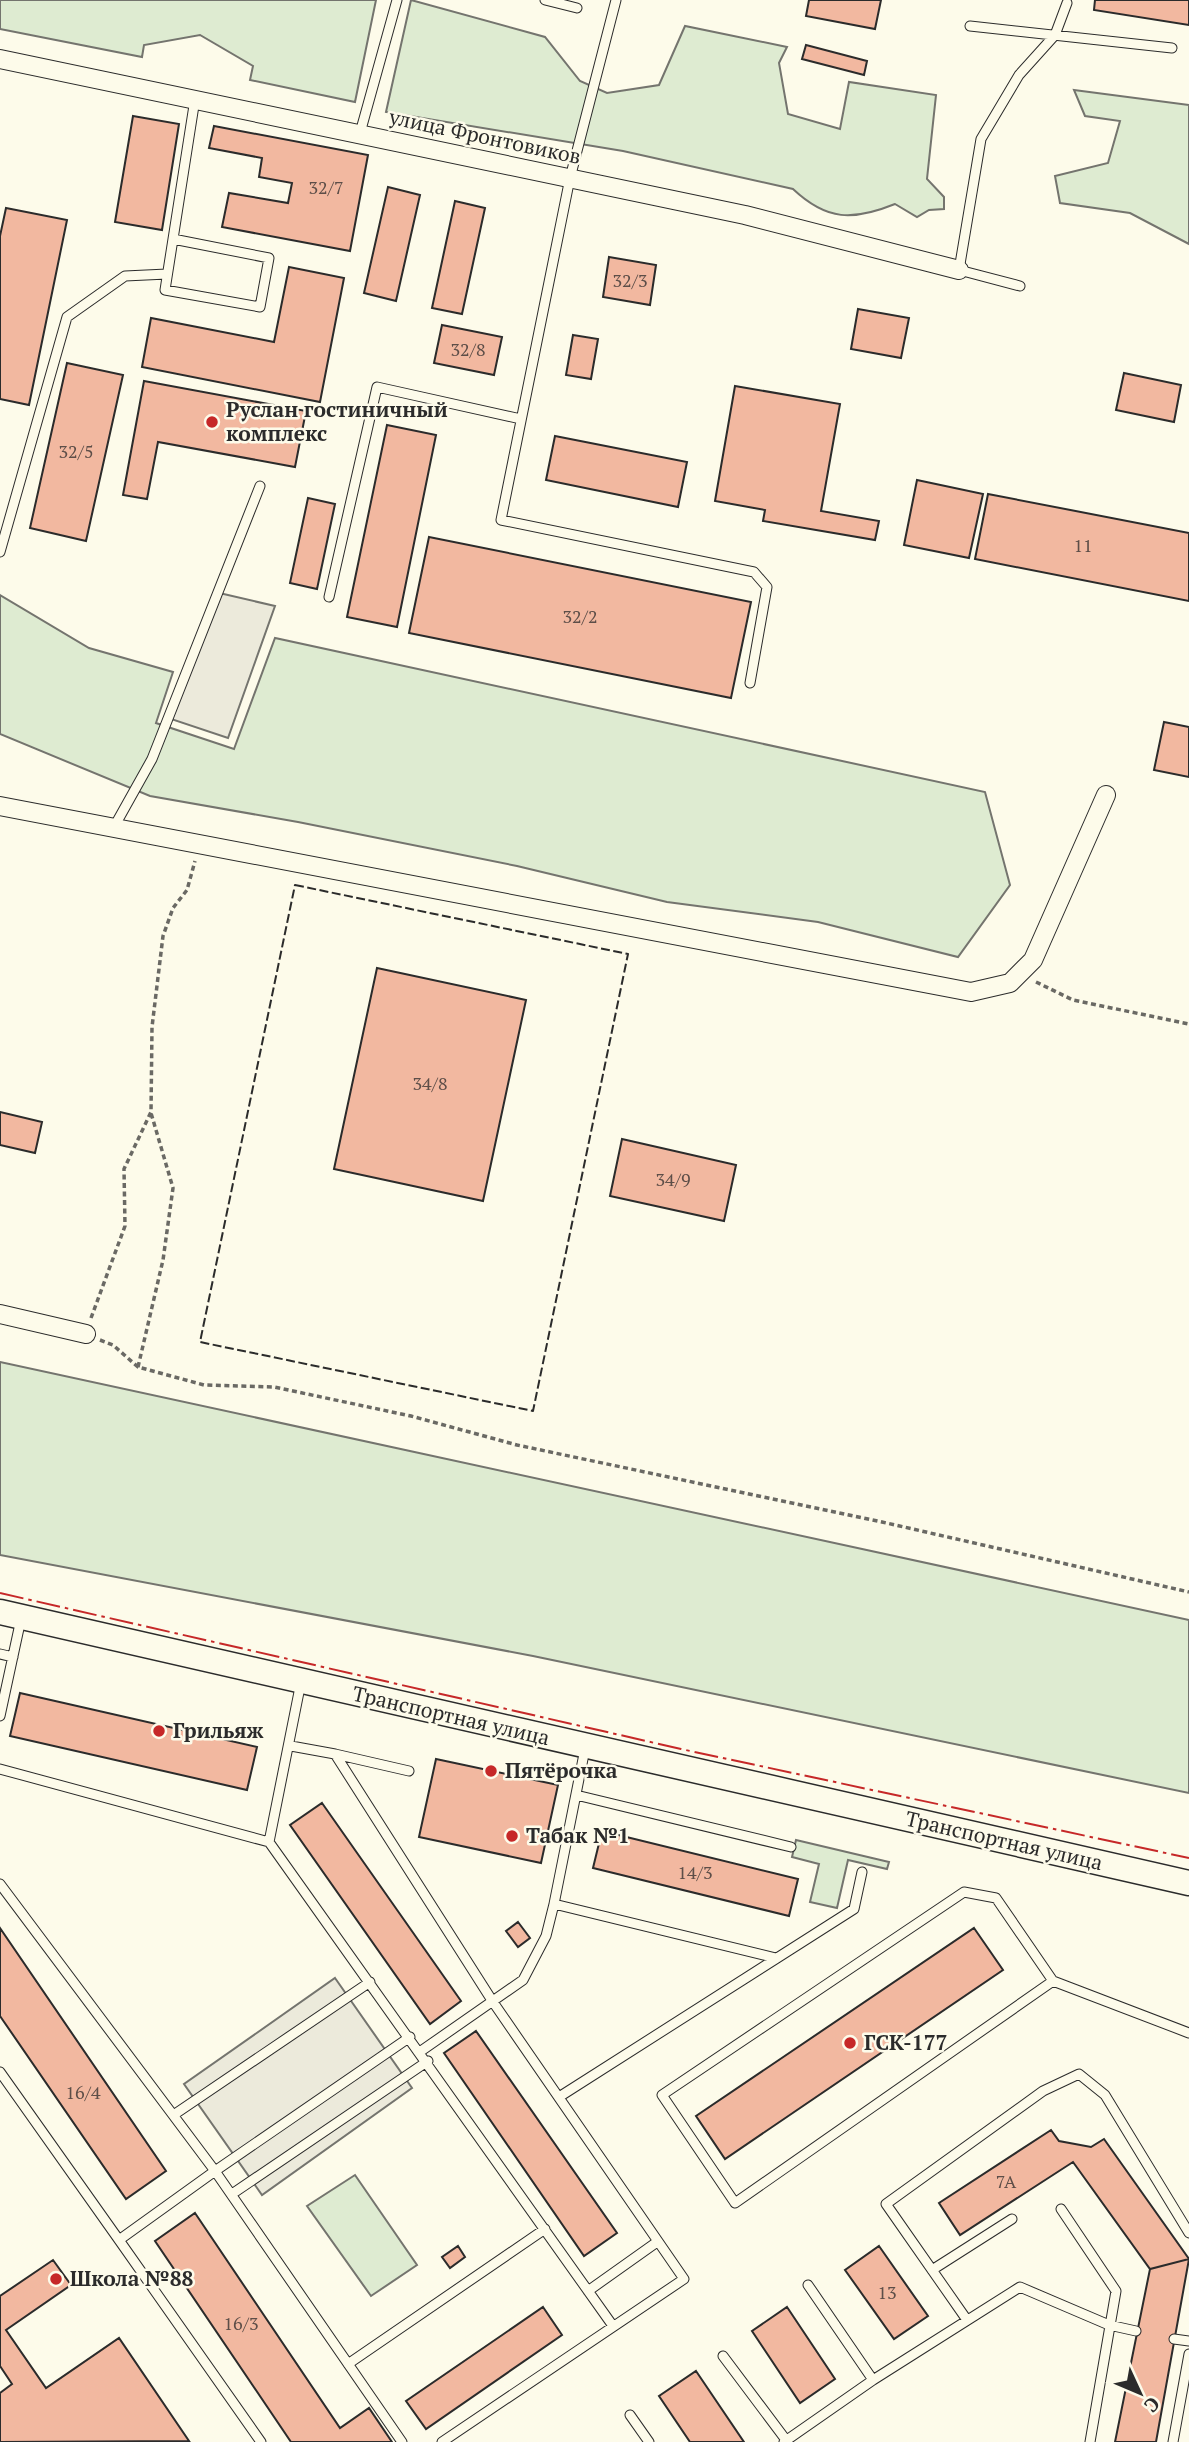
<svg xmlns="http://www.w3.org/2000/svg" width="1189" height="2442" font-family="'PT Serif',serif">
	<style>
		.green { fill: #deebd1; stroke: #74746e; stroke-width: 2 }
		.parking { fill: #eceadb; stroke: #74746e; stroke-width: 2 }
		.building { fill: #f2b8a0; stroke: #2b2b2b; stroke-width: 2 }
		.lines { fill: none; stroke-linecap: round; stroke-linejoin: round }
		.lane-casing { stroke: #2b2b2b; stroke-width: 11 }
		.street-casing { stroke: #2b2b2b; stroke-width: 20 }
		.secondary-casing { stroke: #2b2b2b; stroke-width: 27 }
		.path { stroke: #6a6964; stroke-width: 3.5; stroke-dasharray: 5 3.5; stroke-linecap: butt }
		.lane { stroke: #fdfbea; stroke-width: 9 }
		.street { stroke: #fdfbea; stroke-width: 18 }
		.secondary { stroke: #fdfbea; stroke-width: 24 }
		.fence { stroke: #2b2b2b; stroke-width: 2; stroke-dasharray: 9 3.5; stroke-linecap: butt }
		.power { stroke: #c62828; stroke-width: 2; stroke-dasharray: 24 5 3.5 5; stroke-linecap: butt }
		.poi-dot { fill: #c62828; stroke: #fdfbea; stroke-width: 2.5 }
		.labels { text-anchor: middle; stroke-width: 5; stroke-linejoin: round; paint-order: stroke }
		.number-label { font-size: 18px; fill: #5d4e48 }
		.street-label { font-size: 21px; fill: #2b2b2b; stroke: #fdfbea }
		.poi-label { font-size: 21px; font-weight: bold; fill: #2b2b2b; stroke: #fdfbea; text-anchor: start }
	</style>
	<rect width="100%" height="100%" fill="#fdfbea"/>
	<path class="green" d="M 0,0 L 376,0 L 355,102 L 250,80 L 253,66 L 200,35 L 144,45 L 142,57 L 0,29 Z
		M 411,0 L 545,37 L 580,81 L 607,93 L 659,85 L 685,26 L 787,47 L 779,63 L 788,114 L 840,129 L 849,82 L 936,95 L 927,179 L 944,197 L 944,209 L 929,210 L 917,217 L 895,204 C 853,221 827,221 793,189 L 623,151 L 386,112 Z
		M 1074,90 L 1189,105 L 1189,244 L 1130,213 L 1060,203 L 1055,176 L 1108,163 L 1120,121 L 1085,116 Z
		M 0,595 L 89,648 L 173,672 L 156,723 L 234,749 L 275,638 L 985,792 L 1010,885 L 958,957 L 818,922 L 667,902 L 517,866 L 298,822 L 150,796 L 0,734 Z
		M 0,1362 L 1189,1620 L 1189,1793 L 533,1656 L 0,1555 Z
		M 796,1840 L 889,1862 L 887,1869 L 848,1860 L 837,1908 L 810,1902 L 819,1864 L 792,1857 Z
		M 355,2175 L 417,2265 L 371,2296 L 307,2206 Z"/>
	<path class="parking" d="M 215,592 L 275,606 L 228,738 L 165,717 Z
		M 335,1978 L 412,2088 L 262,2195 L 184,2084 Z"/>
	<path class="building" d="M 809,0 L 881,0 L 875,29 L 806,16 Z
		M 1095,0 L 1189,0 L 1189,25 L 1094,10 Z
		M 806,45 L 867,61 L 864,75 L 802,59 Z
		M 133,116 L 179,124 L 162,230 L 115,222 Z
		M 214,126 L 368,155 L 350,251 L 222,227 L 229,193 L 288,203 L 292,183 L 259,177 L 262,158 L 209,148 Z
		M 388,187 L 420,195 L 396,301 L 364,293 Z
		M 455,201 L 485,208 L 462,314 L 432,308 Z
		M 6,208 L 67,220 L 29,405 L 0,399 L 0,236 Z
		M 609,257 L 656,265 L 650,305 L 603,297 Z
		M 289,267 L 344,278 L 320,402 L 142,367 L 151,318 L 274,342 Z
		M 858,309 L 909,318 L 901,358 L 851,349 Z
		M 442,325 L 502,337 L 494,375 L 434,363 Z
		M 573,335 L 598,339 L 591,379 L 566,375 Z
		M 67,363 L 123,375 L 86,541 L 30,528 Z
		M 1124,373 L 1181,385 L 1174,422 L 1116,410 Z
		M 144,381 L 306,411 L 295,467 L 158,442 L 147,499 L 123,495 Z
		M 735,386 L 840,404 L 821,511 L 879,521 L 875,540 L 763,521 L 765,510 L 715,501 Z
		M 387,425 L 436,435 L 397,627 L 347,617 Z
		M 555,436 L 687,462 L 678,507 L 546,480 Z
		M 917,480 L 983,494 L 969,558 L 904,545 Z
		M 988,494 L 1189,533 L 1189,601 L 975,559 Z
		M 308,498 L 335,504 L 317,589 L 290,583 Z
		M 429,537 L 751,602 L 731,698 L 409,633 Z
		M 1164,722 L 1189,727 L 1189,777 L 1154,770 Z
		M 377,968 L 526,1000 L 483,1201 L 334,1169 Z
		M 0,1112 L 42,1122 L 35,1153 L 0,1145 Z
		M 622,1139 L 736,1165 L 724,1221 L 610,1196 Z
		M 20,1693 L 257,1747 L 247,1790 L 10,1736 Z
		M 436,1759 L 558,1785 L 541,1863 L 419,1837 Z
		M 322,1803 L 461,2001 L 430,2024 L 290,1825 Z
		M 602,1831 L 798,1879 L 789,1916 L 593,1868 Z
		M 518,1922 L 530,1938 L 518,1947 L 506,1931 Z
		M 0,1928 L 166,2171 L 126,2199 L 0,2016 Z
		M 974,1928 L 1003,1970 L 725,2159 L 696,2116 Z
		M 476,2031 L 617,2233 L 584,2256 L 444,2053 Z
		M 1051,2130 L 1059,2141 L 1091,2147 L 1104,2139 L 1189,2259 L 1150,2269 L 1073,2162 L 960,2235 L 939,2203 Z
		M 195,2213 L 340,2428 L 369,2408 L 392,2442 L 291,2442 L 155,2241 Z
		M 458,2246 L 465,2257 L 450,2268 L 442,2257 Z
		M 879,2246 L 928,2316 L 894,2339 L 845,2270 Z
		M 1189,2259 L 1156,2442 L 1115,2442 L 1150,2269 Z
		M 53,2260 L 71,2285 L 6,2330 L 46,2388 L 119,2338 L 189,2441 L 0,2442 L 0,2393 L 12,2384 L 0,2366 L 0,2296 Z
		M 543,2307 L 562,2335 L 426,2429 L 406,2401 Z
		M 787,2307 L 835,2379 L 800,2403 L 752,2331 Z
		M 696,2371 L 744,2442 L 690,2442 L 659,2396 Z"/>
	<g class="lines">
		<defs>
			<path id="lane" d="M 545,0 L 577,8
				M 616,0 L 570,178 L 501,520 L 754,572 L 767,587 L 750,683
				M 970,26 L 1172,48
				M 360,133 L 397,0
				M 173,239 L 269,258 L 260,307 L 165,290 L 195,99
				M 1020,286 L 959,270 L 981,139 L 1019,75 L 1055,35 L 1067,3
				M 0,552 L 67,317 L 125,276 L 167,274
				M 329,597 L 377,387 L 521,419
				M 114,827 L 152,759 L 260,486
				M 0,1654 L 13,1657
				M 0,1716 L 21,1619
				M 291,1746 L 335,1754 L 493,2002 L 684,2279 L 442,2442
				M 585,1749 L 554,1904 L 776,1958
				M 335,1754 L 409,1771
				M 0,1769 L 269,1842 L 613,2326
				M 576,1795 L 791,1847
				M 269,1842 L 301,1682
				M 0,1884 L 215,2171 L 119,2240 L 0,2072
				M 1053,1981 L 735,2203 L 662,2095 L 964,1892 L 996,1898 L 1053,1981 L 1189,2033
				M 421,2051 L 523,1980 L 546,1936 L 554,1904
				M 559,2097 L 854,1909 L 862,1872
				M 175,2114 L 370,1982
				M 232,2194 L 428,2061
				M 1061,2209 L 1116,2291 L 1090,2442
				M 119,2240 L 261,2442
				M 932,2270 L 1012,2219
				M 808,2285 L 873,2380
				M 588,2291 L 657,2242
				M 967,2320 L 886,2204 L 1043,2091 L 1079,2074 L 1105,2095 L 1189,2233
				M 1174,2339 L 1189,2341
				M 723,2356 L 786,2440
				M 348,2364 L 545,2229
				M 630,2415 L 649,2442
				M 402,2442 L 215,2171 L 410,2037
				M 784,2442 L 873,2380 L 1020,2287 L 1109,2325 L 1136,2331
				M 1173,2442 L 1189,2354"/>
			<path id="street" d="M 0,59 L 745,215 L 959,270
				M 0,806 L 971,992 L 1010,983 L 1033,960 L 1106,795
				M 0,1314 L 86,1334"/>
			<path id="secondary" d="M 0,1612 L 1189,1883"/>
		</defs>
		<use href="#lane" class="lane-casing"/>
		<use href="#street" class="street-casing"/>
		<use href="#secondary" class="secondary-casing"/>
		<path class="path" d="M 1036,982 L 1073,1000 L 1189,1024
			M 91,1318 L 125,1226 L 124,1169 L 151,1112 L 152,1027 L 163,936 L 173,908 L 187,890 L 195,861
			M 100,1340 L 113,1345 L 138,1367 L 204,1385 L 274,1387 L 411,1416 L 517,1445 L 882,1522 L 1189,1592
			M 138,1367 L 163,1260 L 173,1188 L 151,1113"/>
		<use href="#lane" class="lane"/>
		<use href="#street" class="street"/>
		<use href="#secondary" class="secondary"/>
		<path class="fence" d="M 295,885 L 628,954 L 533,1411 L 200,1342 Z"/>
		<path class="power" d="M 0,1593 L 681,1749 L 1189,1858"/>
	</g>
	<g class="poi-dot">
		<circle cx="212" cy="422" r="7"/>
		<circle cx="159" cy="1731" r="7"/>
		<circle cx="491" cy="1771" r="7"/>
		<circle cx="512" cy="1836" r="7"/>
		<circle cx="850" cy="2043" r="7"/>
		<circle cx="56" cy="2279" r="7"/>
	</g>
	<g class="labels">
		<g class="number-label">
			<text x="326" y="194">32/7</text>
			<text x="630" y="287">32/3</text>
			<text x="468" y="356">32/8</text>
			<text x="76" y="458">32/5</text>
			<text x="1083" y="552">11</text>
			<text x="580" y="623">32/2</text>
			<text x="430" y="1090">34/8</text>
			<text x="673" y="1186">34/9</text>
			<text x="695" y="1879">14/3</text>
			<text x="83" y="2099">16/4</text>
			<text x="1006" y="2188">7А</text>
			<text x="887" y="2299">13</text>
			<text x="241" y="2330">16/3</text>
		</g>
		<g class="street-label">
			<text transform="translate(485 137) rotate(12)" y="7">улица Фронтовиков</text>
			<text transform="translate(451 1716) rotate(13)" y="7">Транспортная улица</text>
			<text transform="translate(1004 1841) rotate(13)" y="7">Транспортная улица</text>
		</g>
		<g class="poi-label">
			<text x="226" y="417">Руслан гостиничный<tspan x="226" dy="24">комплекс</tspan></text>
			<text x="173" y="1738">Грильяж</text>
			<text x="505" y="1778">Пятёрочка</text>
			<text x="526" y="1843">Табак №1</text>
			<text x="864" y="2050">ГСК-177</text>
			<text x="70" y="2286">Школа №88</text>
		</g>
	</g>
	<g transform="translate(1140 2393) rotate(134)" stroke="#fdfbea" stroke-width="5" paint-order="stroke">
	<path d="M0-5L12 26L0 18L-12 26Z" fill="#2b2b2b"/>
	<text y="-10" font-size="19" font-weight="bold" text-anchor="middle" fill="#2b2b2b">С</text>
	</g>
</svg>
